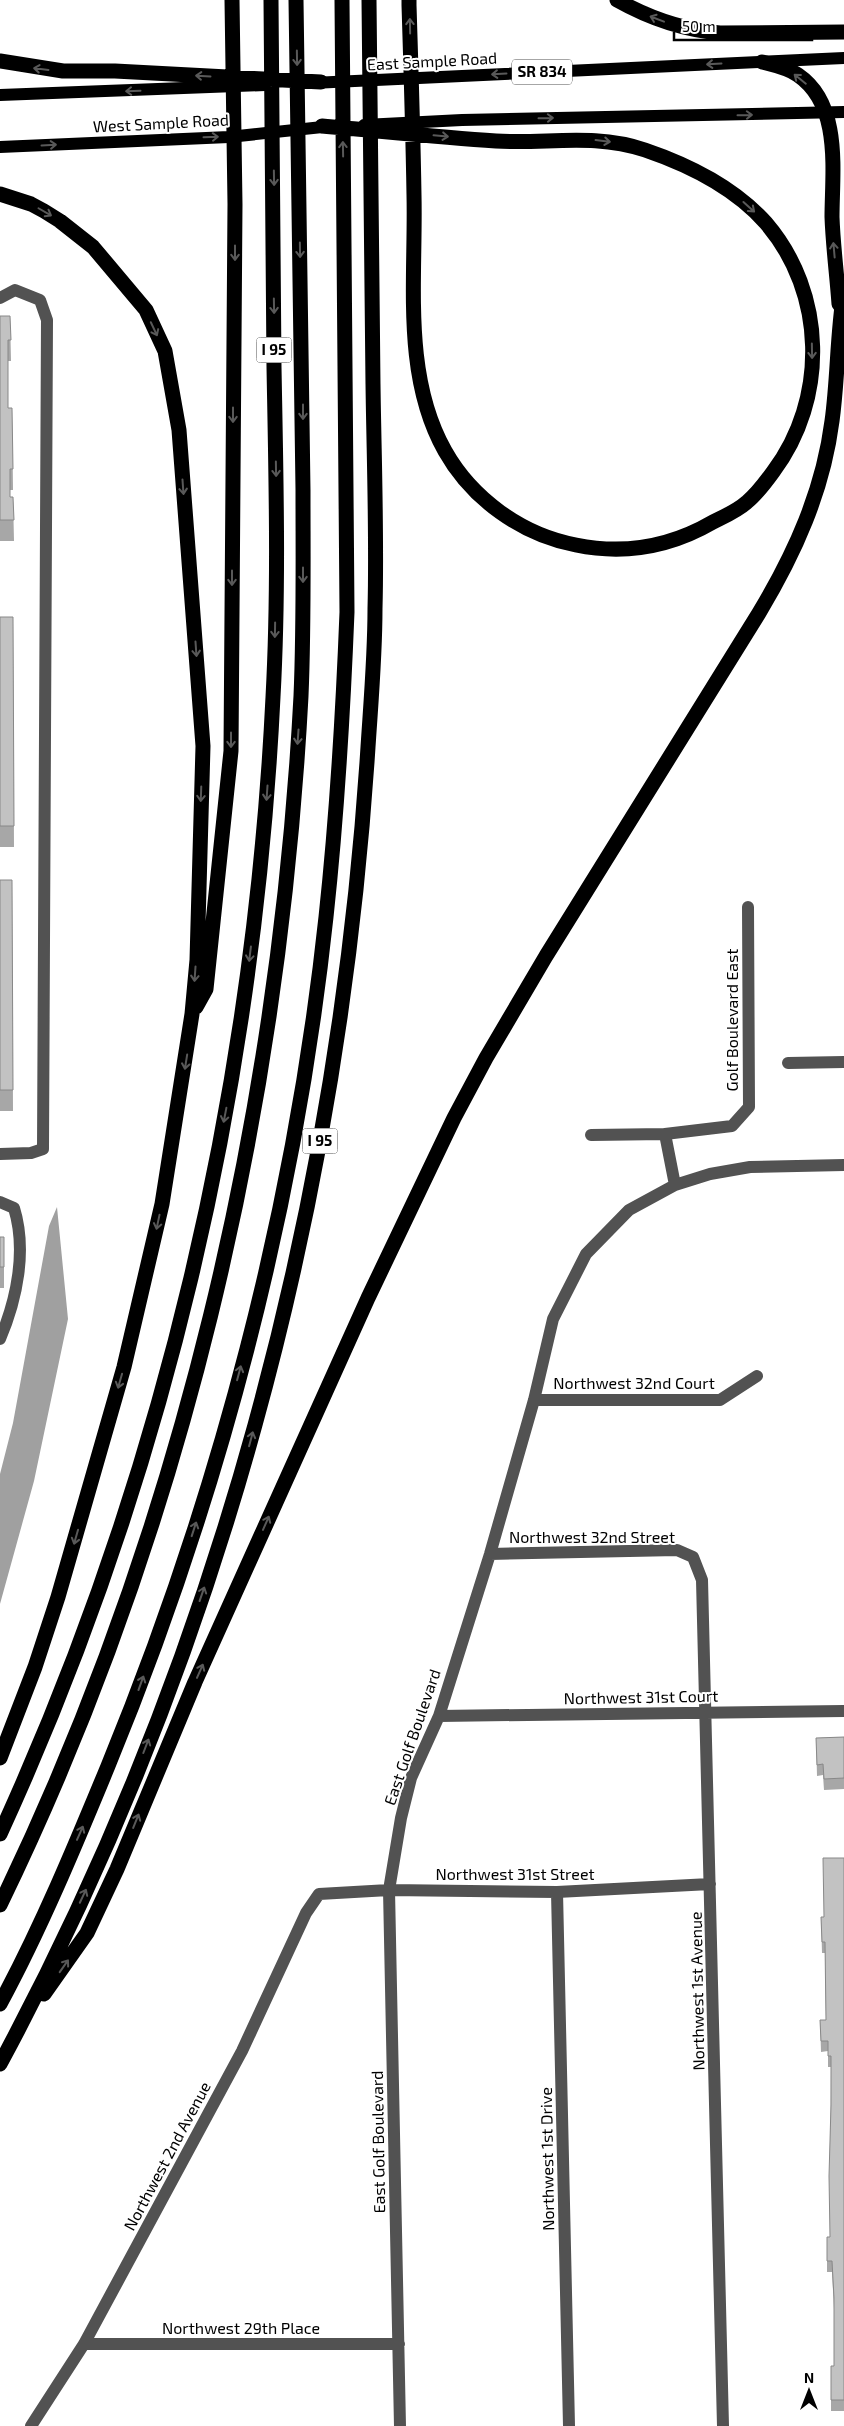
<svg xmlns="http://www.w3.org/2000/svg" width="844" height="2426" font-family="'Exo 2',sans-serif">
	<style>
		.water { fill: #a0a0a0 }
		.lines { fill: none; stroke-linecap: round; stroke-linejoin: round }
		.minor { stroke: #525252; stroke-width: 12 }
		.major { stroke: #000; stroke-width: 12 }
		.highway { stroke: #000; stroke-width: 15 }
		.wall { fill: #a7a7a7 }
		.building { fill: #c2c2c2; stroke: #888 }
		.oneway { stroke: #595959 }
		.labels { text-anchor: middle; stroke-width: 4; stroke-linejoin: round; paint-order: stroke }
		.shield { fill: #fff; stroke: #4c4c4c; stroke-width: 1 }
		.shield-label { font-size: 15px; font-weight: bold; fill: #000 }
		.street-label { font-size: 16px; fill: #000; stroke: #fff }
	</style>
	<rect width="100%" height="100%" fill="#fff"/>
	<path class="water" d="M 57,1207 L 68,1319 L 34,1481 L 0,1604 L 0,1474 L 13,1423 L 49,1226 Z"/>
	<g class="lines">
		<path class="minor" d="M 0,298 L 15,290 L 40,300 L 47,320 L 43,1149 L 31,1153 L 0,1154
			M 788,1063 L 844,1062
			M 591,1135 L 665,1134
			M 675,1185 L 665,1134 L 732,1126 L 749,1107 L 748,907
			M 0,1202 L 14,1208 C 27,1250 17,1299 0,1339
			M 534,1400 L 720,1400 L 757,1376
			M 490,1554 L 677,1550 L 693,1557 L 702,1580 L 723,2426
			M 439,1716 L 844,1711
			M 557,1892 L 569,2426
			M 84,2344 L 399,2344
			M 31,2426 L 84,2344 L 242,2051 L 306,1913 L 319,1894 L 389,1890 L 557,1892 L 710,1884
			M 400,2426 L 389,1890 L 401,1818 L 411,1778 L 439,1716 L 490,1554 L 534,1400 L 553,1319 L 586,1254 L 629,1210 L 675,1185 L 710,1174 L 750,1167 L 844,1165"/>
		<path class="major" d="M 312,83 L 844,58
			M 0,95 L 265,85
			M 364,125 L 462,120 L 844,112
			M 0,147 L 229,137 L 332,126"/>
		<path class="highway" d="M 617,0 C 649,18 684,30 720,33 L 844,32
			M 0,61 L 63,71 L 115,71 L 321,82
			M 762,62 C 774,65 788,68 798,75 C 842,105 832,172 832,217 C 833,246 837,275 839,304
			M 322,126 C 380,131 438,137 496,141 C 548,144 594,133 645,150 C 689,165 735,188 766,223 C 826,293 828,399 773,472 C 765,483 757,494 747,502 C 737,511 725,516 713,522 C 670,547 625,555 576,545 C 522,535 472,499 445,451 C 402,375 416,279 414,195 C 413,132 411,68 409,5 L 409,0
			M 0,194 L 31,204 L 44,211 L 60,221 L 93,247 L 146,310 L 165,351 L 179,430 L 203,746 L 197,960 L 192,1014 L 162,1204 L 124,1367 L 58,1597 L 35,1667 L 0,1758
			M 196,1007 L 206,989 L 231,751 L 235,204 L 232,0
			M 0,1834 C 164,1477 254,1088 273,697 C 279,587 276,477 274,367 C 273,245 272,122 271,0
			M 0,1905 C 182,1530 279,1112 301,696 C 304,627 303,559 303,490 C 302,327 297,163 296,0
			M 44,1994 L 87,1933 L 117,1869 L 195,1682 L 368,1298 L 454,1118 L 486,1058 L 546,956 L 759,613 C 795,553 823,491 832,421 C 838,378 837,334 844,292
			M 0,2004 C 41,1928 75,1846 108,1766 C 219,1496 295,1207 326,917 C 337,815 343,714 347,612 L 342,0
			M 0,2064 C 218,1660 339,1204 368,747 C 371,701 375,655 375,609 C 377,534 374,459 373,384 C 372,256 371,128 369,0"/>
	</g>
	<path class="wall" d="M 0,316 L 10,316 L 11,361 L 8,361 L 8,408 L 12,408 L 13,490 L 10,490 L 10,497 L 13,497 L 14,541 L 0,541 Z
		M 0,617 L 13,617 L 14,847 L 0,847 Z
		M 0,880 L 12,880 L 13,1111 L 0,1111 Z
		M 0,1237 L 4,1237 L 4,1288 L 0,1288 Z
		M 844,1737 L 844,1789 L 824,1790 L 823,1775 L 817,1776 L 816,1738 Z
		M 844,1858 L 844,2411 L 831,2411 L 831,2366 L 834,2366 L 834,2309 L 832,2272 L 827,2272 L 827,2248 L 830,2237 L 831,2067 L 828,2067 L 828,2051 L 821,2052 L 820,2020 L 826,2020 L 825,1953 L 822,1953 L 821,1917 L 824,1917 Z"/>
	<path class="building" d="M 0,316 L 10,316 L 11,340 L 8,340 L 8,408 L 12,408 L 13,469 L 10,469 L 10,497 L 13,497 L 14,520 L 0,520 Z
		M 0,617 L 13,617 L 14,826 L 0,826 Z
		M 0,880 L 12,880 L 13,1090 L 0,1090 Z
		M 0,1237 L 4,1237 L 4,1267 L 0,1267 Z
		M 844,1737 L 844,1778 L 824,1779 L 823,1764 L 817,1765 L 816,1738 Z
		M 823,1858 L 844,1858 L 844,2400 L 831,2400 L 831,2366 L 834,2366 L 834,2298 L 832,2261 L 827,2261 L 827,2237 L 830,2237 L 829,2176 L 831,2105 L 831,2056 L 828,2056 L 828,2041 L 821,2041 L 820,2020 L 826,2020 L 825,1942 L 822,1942 L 821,1917 L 824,1917 Z"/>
	<defs><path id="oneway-shaft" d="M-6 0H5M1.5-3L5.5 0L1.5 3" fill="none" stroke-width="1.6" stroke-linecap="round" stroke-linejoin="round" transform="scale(1.25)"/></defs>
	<g class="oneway">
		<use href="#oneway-shaft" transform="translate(657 19) rotate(-159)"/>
		<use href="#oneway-shaft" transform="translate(410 26) rotate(-91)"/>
		<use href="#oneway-shaft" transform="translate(297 58) rotate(89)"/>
		<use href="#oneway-shaft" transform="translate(714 64) rotate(177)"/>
		<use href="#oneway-shaft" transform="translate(41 69) rotate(-173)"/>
		<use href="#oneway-shaft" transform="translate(499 74) rotate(177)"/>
		<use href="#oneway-shaft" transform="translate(203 76) rotate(-177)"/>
		<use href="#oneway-shaft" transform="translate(800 79) rotate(-141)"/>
		<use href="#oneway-shaft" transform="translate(133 91) rotate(178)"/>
		<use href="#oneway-shaft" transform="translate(745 115) rotate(-1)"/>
		<use href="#oneway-shaft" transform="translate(546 118) rotate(-1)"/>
		<use href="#oneway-shaft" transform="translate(441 136) rotate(5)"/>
		<use href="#oneway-shaft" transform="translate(211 137) rotate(-2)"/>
		<use href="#oneway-shaft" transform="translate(603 141) rotate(7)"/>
		<use href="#oneway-shaft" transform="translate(49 145) rotate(-3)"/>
		<use href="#oneway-shaft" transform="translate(343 149) rotate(-91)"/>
		<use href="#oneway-shaft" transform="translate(274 178) rotate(89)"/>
		<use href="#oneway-shaft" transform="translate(749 207) rotate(42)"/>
		<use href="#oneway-shaft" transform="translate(45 212) rotate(30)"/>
		<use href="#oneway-shaft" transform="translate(300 250) rotate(89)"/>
		<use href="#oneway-shaft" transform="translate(834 250) rotate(-95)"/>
		<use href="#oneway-shaft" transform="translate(235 253) rotate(90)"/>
		<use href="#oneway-shaft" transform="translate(274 306) rotate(89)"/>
		<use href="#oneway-shaft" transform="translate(154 329) rotate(65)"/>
		<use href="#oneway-shaft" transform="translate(812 351) rotate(89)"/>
		<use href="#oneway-shaft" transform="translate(303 412) rotate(90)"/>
		<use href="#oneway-shaft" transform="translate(233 415) rotate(90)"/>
		<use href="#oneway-shaft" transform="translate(276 469) rotate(89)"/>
		<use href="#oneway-shaft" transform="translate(183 487) rotate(86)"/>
		<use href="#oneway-shaft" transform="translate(303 575) rotate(90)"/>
		<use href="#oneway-shaft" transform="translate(232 578) rotate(90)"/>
		<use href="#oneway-shaft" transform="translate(275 630) rotate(91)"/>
		<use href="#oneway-shaft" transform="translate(196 649) rotate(86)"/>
		<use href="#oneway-shaft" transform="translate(298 737) rotate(94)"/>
		<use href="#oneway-shaft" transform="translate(231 740) rotate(90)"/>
		<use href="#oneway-shaft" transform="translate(267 793) rotate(94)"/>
		<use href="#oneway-shaft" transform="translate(201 794) rotate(92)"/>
		<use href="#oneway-shaft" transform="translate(250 954) rotate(97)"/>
		<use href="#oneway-shaft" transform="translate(195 974) rotate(94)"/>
		<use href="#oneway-shaft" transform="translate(186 1062) rotate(99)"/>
		<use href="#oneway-shaft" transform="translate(225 1115) rotate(101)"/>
		<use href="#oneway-shaft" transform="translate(158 1222) rotate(102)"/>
		<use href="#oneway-shaft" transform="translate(239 1373) rotate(-75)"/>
		<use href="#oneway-shaft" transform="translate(120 1381) rotate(106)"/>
		<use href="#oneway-shaft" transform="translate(251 1439) rotate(-75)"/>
		<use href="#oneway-shaft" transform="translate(266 1523) rotate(-66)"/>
		<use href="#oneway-shaft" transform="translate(194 1529) rotate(-72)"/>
		<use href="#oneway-shaft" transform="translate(76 1537) rotate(106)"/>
		<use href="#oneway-shaft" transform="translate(202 1594) rotate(-71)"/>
		<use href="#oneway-shaft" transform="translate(200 1671) rotate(-66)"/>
		<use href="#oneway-shaft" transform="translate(141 1683) rotate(-70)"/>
		<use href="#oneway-shaft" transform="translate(146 1746) rotate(-69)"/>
		<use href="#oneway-shaft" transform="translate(136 1821) rotate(-68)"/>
		<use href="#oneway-shaft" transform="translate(80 1833) rotate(-66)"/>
		<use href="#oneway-shaft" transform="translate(83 1896) rotate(-65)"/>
		<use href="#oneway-shaft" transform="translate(64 1966) rotate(-55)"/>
	</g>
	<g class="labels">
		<g class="shield">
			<rect x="512" y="59.5" width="60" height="25" rx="4"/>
			<rect x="256.5" y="337.5" width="35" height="25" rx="4"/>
			<rect x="302.5" y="1128.5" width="35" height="25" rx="4"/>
		</g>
		<g class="shield-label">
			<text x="542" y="77">SR 834</text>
			<text x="274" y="355">I 95</text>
			<text x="320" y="1146">I 95</text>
		</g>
		<g class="street-label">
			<text transform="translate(432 61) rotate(-3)" y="6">East Sample Road</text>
			<text transform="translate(161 123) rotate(-3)" y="6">West Sample Road</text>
			<text transform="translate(732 1020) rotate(-90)" y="6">Golf Boulevard East</text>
			<text x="634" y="1389">Northwest 32nd Court</text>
			<text x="592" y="1543">Northwest 32nd Street</text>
			<text transform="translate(641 1697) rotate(-1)" y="6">Northwest 31st Court</text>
			<text transform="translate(412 1737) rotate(-71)" y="6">East Golf Boulevard</text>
			<text x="515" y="1880">Northwest 31st Street</text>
			<text transform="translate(697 1991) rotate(-91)" y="6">Northwest 1st Avenue</text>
			<text transform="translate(378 2142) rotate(-91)" y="6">East Golf Boulevard</text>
			<text transform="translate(167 2156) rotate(-62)" y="6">Northwest 2nd Avenue</text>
			<text transform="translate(547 2159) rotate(-91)" y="6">Northwest 1st Drive</text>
			<text x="241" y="2334">Northwest 29th Place</text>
		</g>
	</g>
	<g transform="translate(809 2391)" stroke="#ffffff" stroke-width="4" paint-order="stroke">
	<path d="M0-4L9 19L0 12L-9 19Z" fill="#000000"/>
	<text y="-8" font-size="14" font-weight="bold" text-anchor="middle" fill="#000000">N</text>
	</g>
	<path d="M674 32v8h138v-8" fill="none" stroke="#000000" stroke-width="2.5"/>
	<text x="682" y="32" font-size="15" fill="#000000" stroke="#ffffff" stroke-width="4" paint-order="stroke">50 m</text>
</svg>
